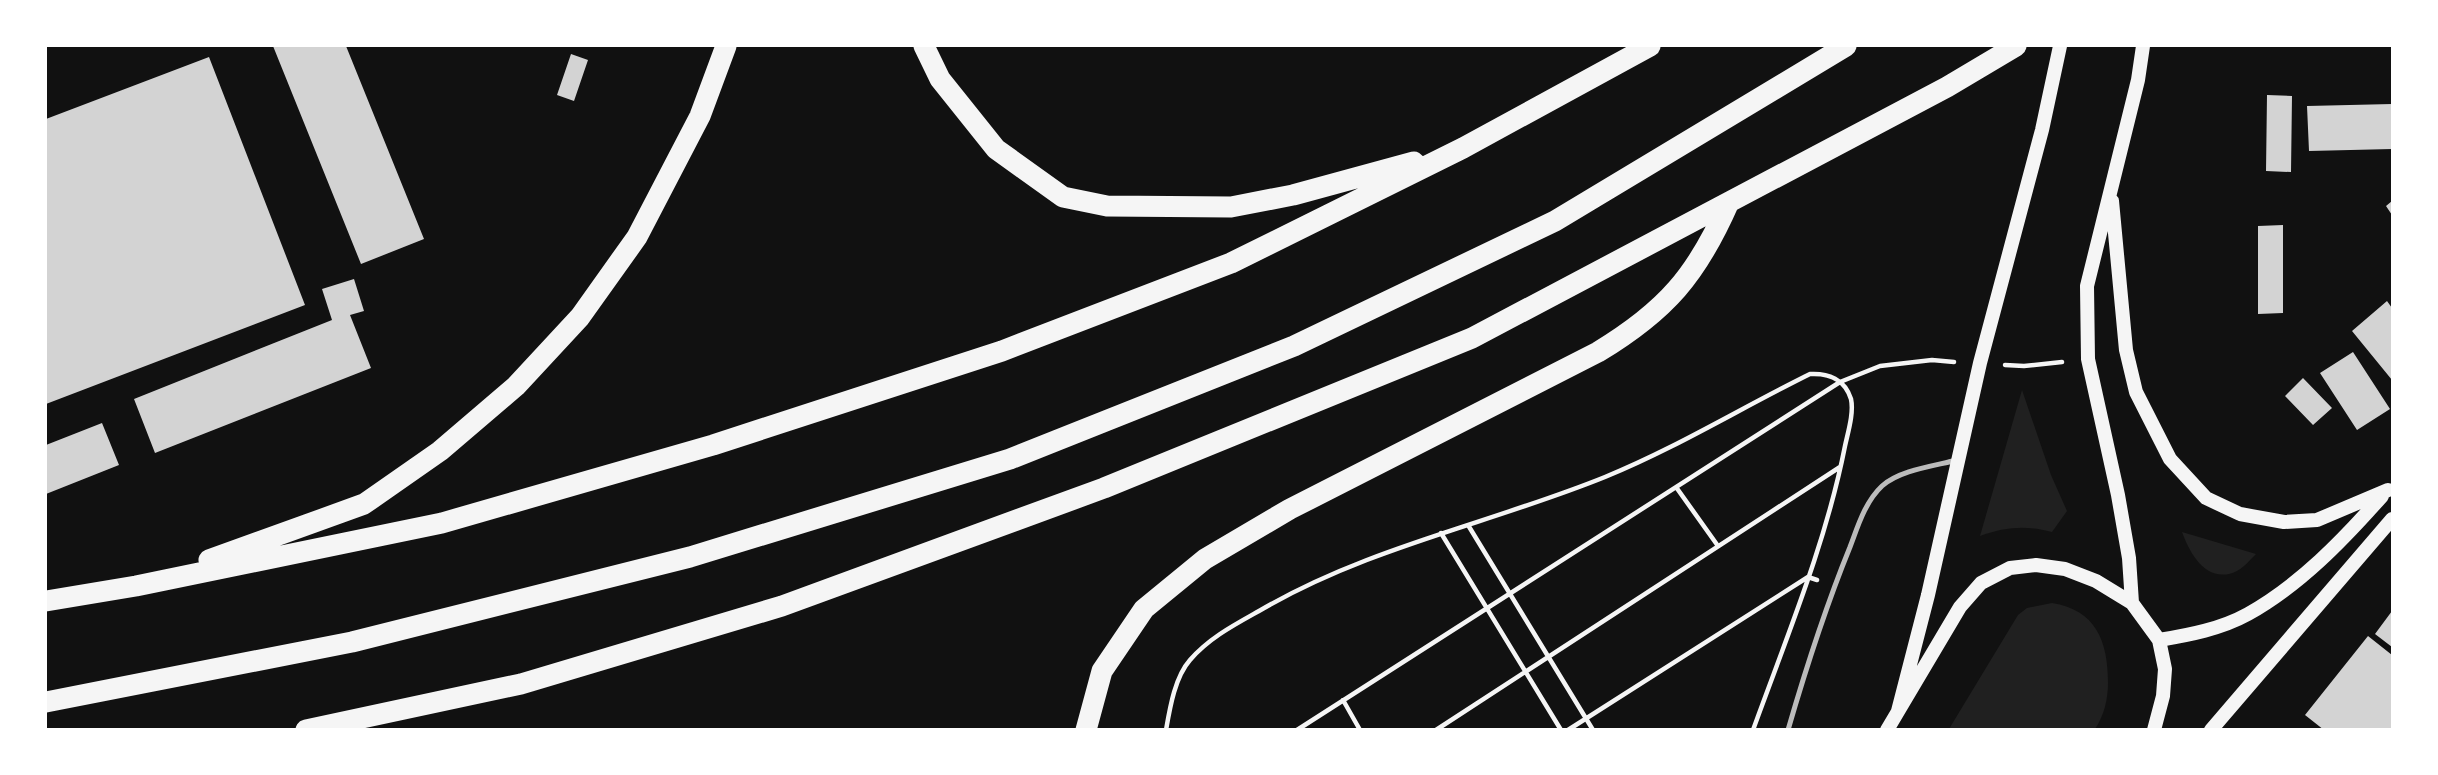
<svg xmlns="http://www.w3.org/2000/svg" width="2438" height="775" font-family="'Exo 2',sans-serif">
	<style>
		.green { fill: #202020 }
		.building { fill: #d3d3d3 }
		.lines { fill: none; stroke-linecap: round; stroke-linejoin: round }
		.path { stroke: #f5f5f5; stroke-width: 4.5 }
		.service { stroke: #bcbcbc; stroke-width: 5 }
		.secondary { stroke: #f5f5f5; stroke-width: 14 }
		.motorway { stroke: #f5f5f5; stroke-width: 21 }
	</style>
	<rect width="100%" height="100%" fill="#111"/>
	<path class="green" d="M 2022,390 L 2051,475 L 2067,511 L 2052,532 C 2026,525 2005,527 1980,536 Z
		M 2182,532 L 2256,554 C 2249,561 2240,572 2229,574 C 2203,579 2189,551 2182,532 Z
		M 2052,603 C 2096,610 2108,641 2108,683 C 2108,699 2104,716 2095,729 L 1949,729 L 2018,615 L 2027,608 Z"/>
	<path class="building" d="M 273,46 L 346,46 L 424,239 L 361,264 Z
		M 571,54 L 588,60 L 574,101 L 557,95 Z
		M 209,57 L 305,305 L 46,404 L 46,119 Z
		M 2267,95 L 2292,96 L 2291,172 L 2266,171 Z
		M 2392,104 L 2392,149 L 2309,151 L 2307,106 Z
		M 2392,201 L 2392,215 L 2386,206 Z
		M 2283,225 L 2283,313 L 2258,314 L 2258,226 Z
		M 354,279 L 364,311 L 350,315 L 371,368 L 155,453 L 134,399 L 332,320 L 322,289 Z
		M 2387,301 L 2392,308 L 2392,380 L 2352,331 Z
		M 2353,352 L 2390,409 L 2357,430 L 2320,373 Z
		M 2303,378 L 2332,408 L 2313,425 L 2285,396 Z
		M 102,423 L 119,465 L 46,494 L 46,445 Z
		M 2392,611 L 2392,647 L 2375,634 Z
		M 2368,636 L 2392,655 L 2392,730 L 2324,730 L 2305,715 Z"/>
	<g class="lines">
		<path class="path" d="M 2005,365 L 2024,366 L 2062,362
			M 1676,487 L 1718,546
			M 1468,525 L 1593,730
			M 1441,533 L 1561,730
			M 1343,700 L 1360,730
			M 1166,730 C 1170,707 1175,677 1190,660 C 1209,638 1234,625 1259,611 C 1368,547 1489,524 1605,477 C 1676,448 1741,408 1810,374 C 1828,373 1845,379 1851,399 C 1854,413 1848,432 1845,446 C 1826,543 1787,636 1753,730
			M 1297,730 L 1840,382 L 1880,366 L 1932,360 L 1954,362
			M 1436,730 L 1840,467
			M 1568,730 L 1808,577 L 1817,580"/>
		<path class="service" d="M 1788,730 C 1806,668 1826,606 1850,547 C 1858,526 1865,502 1882,486 C 1900,470 1934,466 1957,460"/>
		<path class="secondary" d="M 2112,201 L 2126,350 L 2136,392 L 2170,459 L 2206,498 L 2240,514 L 2284,522 L 2317,520 L 2388,490
			M 2132,603 L 2129,558 L 2118,495 L 2088,359 L 2087,286 L 2138,80 L 2143,46
			M 2159,640 C 2189,635 2221,629 2248,614 C 2300,585 2343,540 2382,496
			M 1898,711 L 1928,595 L 1980,363 L 2042,130 L 2060,46
			M 1887,730 L 1960,607 L 1981,583 L 2010,568 L 2036,565 L 2065,569 L 2096,581 L 2132,603 L 2159,640 L 2165,669 L 2163,696 L 2154,730
			M 2211,730 L 2392,519"/>
		<path class="motorway" d="M 924,46 L 940,79 L 996,149 L 1063,197 L 1107,206 L 1231,207 L 1293,195 L 1414,162
			M 209,560 L 364,504 L 440,451 L 516,386 L 580,317 L 637,237 L 700,116 L 726,46
			M 46,601 L 136,586 L 442,523 L 713,445 L 1002,351 L 1231,263 L 1463,148 L 1650,46
			M 46,702 L 352,642 L 690,557 L 1010,459 L 1294,346 L 1555,221 L 1846,46
			M 306,730 L 521,684 L 782,606 L 1104,488 L 1472,338 L 1947,87 L 2016,46
			M 1086,730 L 1102,671 L 1144,609 L 1205,559 L 1290,509 L 1598,352 C 1666,311 1697,275 1729,202"/>
	</g>
	<rect width="2438" height="775" fill="none" stroke="#ffffff" stroke-width="94"/>
</svg>
